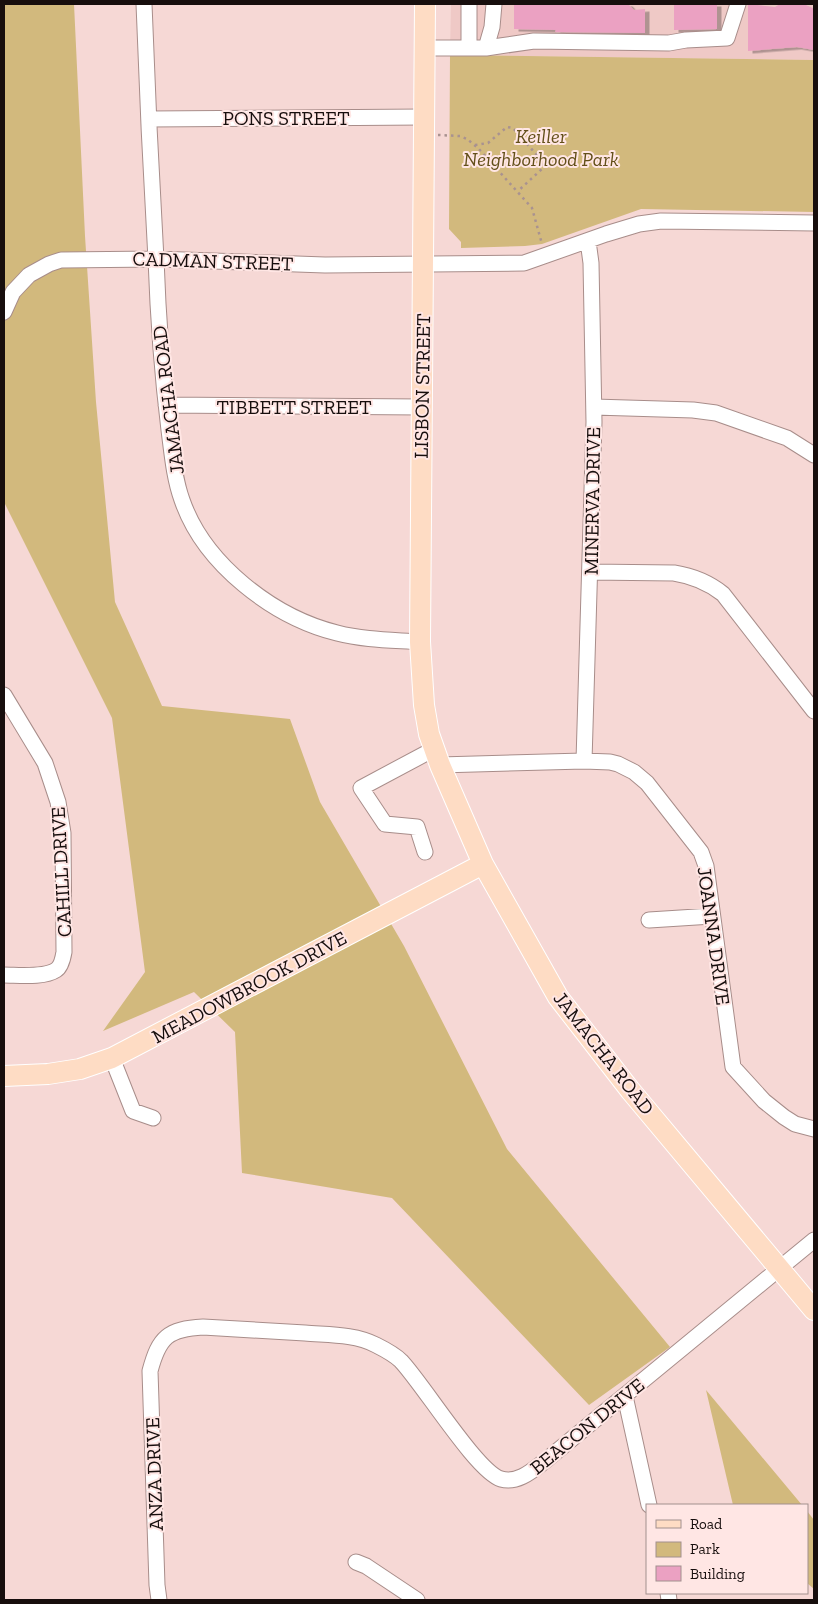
<svg xmlns="http://www.w3.org/2000/svg" width="818" height="1604" font-family="'Zilla Slab',serif">
	<style>
		.built { fill: #efc9c6 }
		.green { fill: #d2b97d }
		.building { fill: #eba1c2; filter: url(#shadow) }
		.lines { fill: none; stroke-linecap: round; stroke-linejoin: round }
		.minor-casing { stroke: #a88d8a; stroke-width: 17 }
		.major-casing { stroke: #fff; stroke-width: 22 }
		.path { stroke: #a99290; stroke-width: 2.5; stroke-dasharray: 2.5 4; stroke-linecap: butt }
		.minor { stroke: #fff; stroke-width: 15 }
		.major { stroke: #fedcc4; stroke-width: 20 }
		.labels { text-anchor: middle; stroke-width: 4; stroke-linejoin: round; paint-order: stroke }
		.street-label { font-size: 20px; fill: #170e0d; stroke: #ffe6e4 }
		.park-label { font-size: 20px; font-style: italic; fill: #634f19; stroke: #ffe6e4 }
	</style>
	<defs>
		<filter id="shadow"><feDropShadow dx="4.5" dy="2.5" stdDeviation="0" flood-color="#0004"/></filter>
	</defs>
	<rect width="100%" height="100%" fill="#f6d8d5"/>
	<path class="built" d="M 451,4 L 814,4 L 814,60 L 450,55 Z"/>
	<path class="green" d="M 4,4 L 74,4 L 85,236 L 96,402 L 115,602 L 162,706 L 290,719 L 320,802 L 404,946 L 507,1149 L 670,1347 L 589,1405 L 392,1198 L 242,1173 L 235,1032 L 194,992 L 103,1031 L 145,972 L 112,718 L 4,502 Z
		M 450,55 L 814,60 L 814,212 L 641,209 L 542,244 L 525,246 L 461,248 L 461,242 L 449,229 Z
		M 706,1390 L 802,1505 L 733,1505 Z
		M 807,1511 L 814,1520 L 814,1589 L 807,1583 Z"/>
	<path class="building" d="M 514,4 L 628,4 L 634,10 L 645,9 L 645,33 L 555,32 L 556,30 L 514,29 Z
		M 674,4 L 717,4 L 717,29 L 674,30 Z
		M 748,4 L 775,7 L 780,4 L 804,4 L 814,9 L 814,50 L 797,47 L 748,51 Z"/>
	<g class="lines">
		<defs>
			<path id="minor" d="M 144,4 C 147,89 151,174 156,259 C 158,316 162,373 169,430 C 172,453 174,478 182,500 C 204,564 273,617 337,633 C 364,640 392,640 420,642
				M 469,4 L 469,48
				M 425,48 L 486,48 L 492,27 L 494,4
				M 486,48 L 534,41 L 669,43 L 686,40 L 727,38 L 738,4
				M 149,119 L 424,117
				M 4,312 L 13,292 L 29,275 L 49,264 L 61,260 L 156,259 L 325,265 L 524,263 L 606,234 L 639,224 L 661,221 L 814,223
				M 166,405 L 422,407
				M 594,407 L 693,410 L 716,413 L 787,438 L 814,455
				M 590,572 L 674,573 C 693,576 708,582 723,594 L 814,711
				M 4,695 L 45,763 L 58,802 L 63,833 L 64,952 C 63,958 61,967 56,970 C 44,978 18,975 4,975
				M 584,761 L 594,422 L 591,263 L 588,241
				M 440,765 L 584,761 L 610,762 L 618,764 L 634,772 L 647,783 L 701,852 L 706,866 L 733,1067 L 764,1101 L 784,1117 L 795,1124 L 814,1129
				M 425,852 L 417,827 L 385,824 L 361,788 L 434,749
				M 649,920 L 712,916
				M 112,1058 L 133,1111 L 153,1118
				M 625,1396 L 649,1505
				M 356,1562 L 366,1566 L 417,1600
				M 668,1593 L 669,1600
				M 159,1600 L 157,1585 L 150,1371 C 159,1337 168,1329 203,1327 C 237,1329 271,1331 305,1333 C 328,1335 355,1334 376,1345 C 384,1349 395,1355 401,1361 C 423,1384 477,1472 501,1479 C 518,1484 533,1470 545,1461 L 814,1240"/>
			<path id="major" d="M 425,4 L 420,642 L 424,705 L 429,734 L 440,765 L 483,864 L 558,997 L 630,1090 L 814,1310
				M 4,1076 L 48,1074 L 80,1069 L 112,1058 L 483,864"/>
		</defs>
		<use href="#minor" class="minor-casing"/>
		<use href="#major" class="major-casing"/>
		<path class="path" d="M 438,135 L 460,136 L 467,139 L 478,148 L 532,208 L 542,244
			M 475,145 L 488,143 L 507,127 L 513,128 L 543,162 L 543,168 L 518,191"/>
		<use href="#minor" class="minor"/>
		<use href="#major" class="major"/>
	</g>
	<g class="labels">
		<g class="street-label">
			<text x="286" y="125">PONS STREET</text>
			<text transform="translate(213 261) rotate(2)" y="7">CADMAN STREET</text>
			<text transform="translate(422 386) rotate(-89)" y="7">LISBON STREET</text>
			<text transform="translate(168 400) rotate(-97)" y="7">JAMACHA ROAD</text>
			<text x="294" y="414">TIBBETT STREET</text>
			<text transform="translate(592 501) rotate(-89)" y="7">MINERVA DRIVE</text>
			<text transform="translate(61 872) rotate(-93)" y="7">CAHILL DRIVE</text>
			<text transform="translate(714 936) rotate(82)" y="7">JOANNA DRIVE</text>
			<text transform="translate(249 987) rotate(-28)" y="7">MEADOWBROOK DRIVE</text>
			<text transform="translate(604 1053) rotate(52)" y="7">JAMACHA ROAD</text>
			<text transform="translate(587 1426) rotate(-39)" y="7">BEACON DRIVE</text>
			<text transform="translate(154 1474) rotate(-92)" y="7">ANZA DRIVE</text>
		</g>
		<g class="park-label">
			<text x="541" y="143">Keiller<tspan x="541" dy="23">Neighborhood Park</tspan></text>
		</g>
	</g>
	<rect width="818" height="1604" fill="none" stroke="#170e0d" stroke-width="10"/>
	<rect x="646" y="1504" width="162" height="90" fill="#ffe6e4" stroke="#a2908e"/>
	<rect x="656" y="1520" width="25" height="8" fill="#fedcc4" stroke="#a2908e"/>
	<text x="690" y="1529" font-size="15" fill="#170e0d">Road</text>
	<rect x="656" y="1542" width="25" height="15" fill="#d2b97d" stroke="#a2908e"/>
	<text x="690" y="1554" font-size="15" fill="#170e0d">Park</text>
	<rect x="656" y="1566" width="25" height="15" fill="#eba1c2" stroke="#a2908e"/>
	<text x="690" y="1579" font-size="15" fill="#170e0d">Building</text>
</svg>
